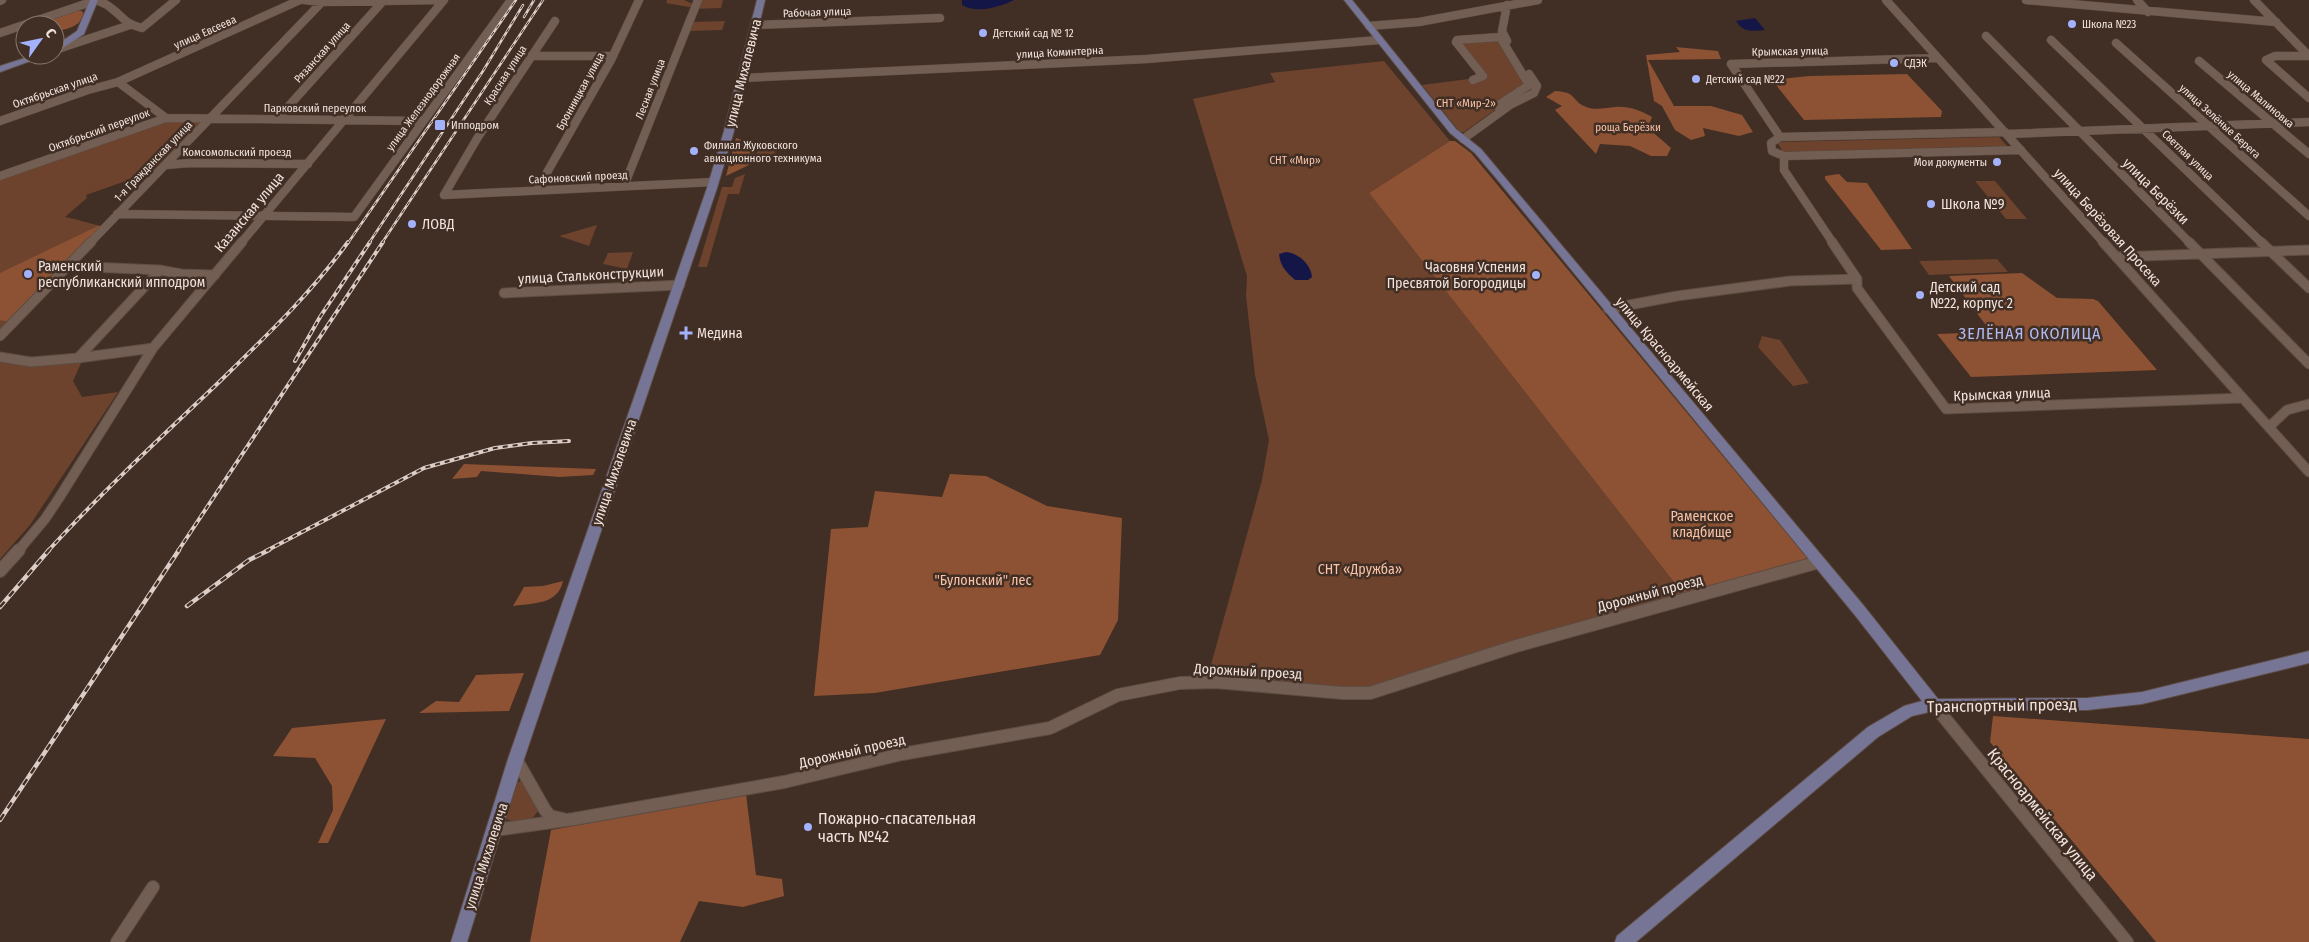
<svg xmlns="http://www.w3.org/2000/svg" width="2309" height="942" font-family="'Fira Sans Condensed',sans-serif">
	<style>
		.green { fill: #6d432d }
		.forest { fill: #8d5233 }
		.water { fill: #151648 }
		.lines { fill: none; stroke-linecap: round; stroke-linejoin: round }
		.minor-far2-casing { stroke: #5c4c43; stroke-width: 9 }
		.minor-far1-casing { stroke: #5c4c43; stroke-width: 11 }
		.minor-casing { stroke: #5c4c43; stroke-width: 14 }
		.major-casing { stroke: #5c4c43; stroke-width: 2 }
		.minor-far2 { stroke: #735e53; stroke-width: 8 }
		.minor-far1 { stroke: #735e53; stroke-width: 9 }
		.minor { stroke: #735e53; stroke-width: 12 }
		.major { fill: #777596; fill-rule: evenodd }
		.rail-far2-casing { stroke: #dbcdc7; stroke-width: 2.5 }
		.rail-far1-casing { stroke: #dbcdc7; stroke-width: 4 }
		.rail-casing { stroke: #dbcdc7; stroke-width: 4.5 }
		.rail-far2 { stroke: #412e24; stroke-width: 1; stroke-dasharray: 4.5; stroke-linecap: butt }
		.rail-far1 { stroke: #412e24; stroke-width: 2; stroke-dasharray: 5; stroke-linecap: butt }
		.rail { stroke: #412e24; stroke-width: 2.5; stroke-dasharray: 7; stroke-linecap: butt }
		.poi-dot { fill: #a4b2fc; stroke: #412e24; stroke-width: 2 }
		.labels { text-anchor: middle; stroke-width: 5; stroke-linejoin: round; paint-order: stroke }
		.far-street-label { font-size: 11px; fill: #f1e4de; stroke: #412e24 }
		.far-poi-label { font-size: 11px; fill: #f1e4de; stroke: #412e24; text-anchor: start }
		.far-park-label { font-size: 11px; fill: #f9c3a8; stroke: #412e24 }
		.street-label { font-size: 14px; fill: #f1e4de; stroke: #412e24 }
		.poi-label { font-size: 14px; fill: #f1e4de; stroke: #412e24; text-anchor: start }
		.park-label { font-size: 14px; fill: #f9c3a8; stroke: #412e24 }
		.quarter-label { font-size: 16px; letter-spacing: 1px; fill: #b0bbf3; stroke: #412e24 }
		.near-street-label { font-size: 16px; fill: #f1e4de; stroke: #412e24 }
		.near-poi-label { font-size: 16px; fill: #f1e4de; stroke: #412e24; text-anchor: start }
	</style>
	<rect width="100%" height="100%" fill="#412e24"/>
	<path class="green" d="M 667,0 L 684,0 L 695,5 L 698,0 L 723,0 L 721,8 L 693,9 L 695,5 L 689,7 L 666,3 Z
		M 725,21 L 722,30 L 688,31 L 692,22 Z
		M 1500,34 L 1531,84 L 1464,132 L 1460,132 L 1422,85 L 1476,78 L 1479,74 L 1452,41 Z
		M 1384,61 L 1450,141 L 1369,193 L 1684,595 L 1365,689 L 1248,678 L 1209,672 L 1262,480 L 1269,440 L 1255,375 L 1246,296 L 1247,276 L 1193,99 L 1275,82 L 1270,73 Z
		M 204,121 L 160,169 L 86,195 L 87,198 L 65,217 C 78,219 92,225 104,226 L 0,331 L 0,178 L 164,122 Z
		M 1999,137 L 2007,146 L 1783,152 L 1777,142 Z
		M 759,144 L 777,144 L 773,161 L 754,163 Z
		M 745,174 L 739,194 L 728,194 L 707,267 L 698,267 L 722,187 L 732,187 L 735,178 Z
		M 1975,181 L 1995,181 L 2027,219 L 2006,219 Z
		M 597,225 L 589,246 L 559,236 Z
		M 633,252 L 627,269 L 603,264 L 608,253 Z
		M 1997,259 L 2008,272 L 1929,275 L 1919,261 Z
		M 1762,336 L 1780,340 L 1809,383 L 1793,386 L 1758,347 Z
		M 0,360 L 82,361 L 73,381 L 82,397 L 118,392 L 30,525 L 0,559 Z
		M 522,780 L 538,811 L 532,819 L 511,821 L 506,819 L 506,815 L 517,783 Z"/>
	<path class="forest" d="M 75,11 L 82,11 L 84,15 C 78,28 68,28 55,32 L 55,25 L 45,25 L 40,20 Z
		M 1676,47 L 1718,51 L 1721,59 L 1648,60 L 1674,106 L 1711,106 L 1742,115 L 1753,132 L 1739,136 L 1703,128 L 1705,136 L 1691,140 L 1675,130 L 1662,106 L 1654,101 L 1646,55 L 1680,52 Z
		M 1907,74 L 1942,111 L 1941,117 L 1804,120 L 1772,80 L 1809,76 Z
		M 1555,91 C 1577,92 1570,99 1584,106 C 1593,111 1606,108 1615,107 C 1628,106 1640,110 1652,117 L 1648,128 L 1671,148 L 1667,156 L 1651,156 L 1630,146 L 1600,144 L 1596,154 L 1555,110 L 1562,106 L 1546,97 Z
		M 736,138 L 756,145 L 751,164 L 726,176 Z
		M 1450,141 L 1455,141 L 1471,153 L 1810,561 L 1684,595 L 1369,193 Z
		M 1839,174 L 1847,182 L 1867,183 L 1912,249 L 1881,250 L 1825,179 L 1825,176 Z
		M 98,226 L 104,226 L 9,322 L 0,320 L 0,273 Z
		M 2022,273 L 2057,298 L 2093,299 L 2098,301 L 2157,370 L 1971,377 L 1937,334 L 1991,332 L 1949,276 Z
		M 464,464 L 596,469 L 593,475 L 560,477 L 481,471 L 477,477 L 452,479 Z
		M 950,474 L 986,476 L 1047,506 L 1122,518 L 1118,620 L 1100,655 L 875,693 L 814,696 L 831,529 L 868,527 L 875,491 L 942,497 Z
		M 563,581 C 558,605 533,603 513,606 L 524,587 L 543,586 Z
		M 524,673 L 509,711 L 419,713 L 436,701 L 459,702 L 476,675 Z
		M 1993,716 L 2309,739 L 2309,942 L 2156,942 L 1990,742 Z
		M 386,719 L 328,843 L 318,843 L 333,810 L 332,786 L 315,758 L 273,756 L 292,728 Z
		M 746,794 L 756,875 L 782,879 L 784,896 L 743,907 L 699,901 L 680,942 L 530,942 L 551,830 Z"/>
	<path class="water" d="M 962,0 L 1014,0 C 1000,7 977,14 962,5 Z
		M 1755,18 L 1765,30 C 1753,31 1743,33 1736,21 Z
		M 1286,252 C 1298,253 1311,264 1312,277 L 1308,280 L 1295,280 C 1287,273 1280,266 1279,254 Z"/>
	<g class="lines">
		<defs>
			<path id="minor-far2" d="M 96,0 C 101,2 107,4 111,8 C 125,18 123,23 142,28 L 176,0
				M 304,0 L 322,2 L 440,0
				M 1886,0 L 2104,243
				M 2026,0 L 2276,22
				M 2137,0 L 2148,12
				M 2254,0 L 2309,56
				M 0,1 L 2,0
				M 1507,5 L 1502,31 L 1507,41
				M 755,25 L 940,18
				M 1369,26 L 1419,22 L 1538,0
				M 0,33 L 94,1
				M 1986,36 L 2190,243
				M 2051,40 L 2262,243
				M 2116,43 L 2309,216
				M 55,50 L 130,25
				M 531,56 L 613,56
				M 2309,56 L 2275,56 L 2266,60 L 2309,98
				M 2199,61 L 2309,154
				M 1731,64 L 1938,58
				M 1731,64 L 1780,137
				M 742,78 L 1147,59 L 1379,40
				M 1473,80 L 1483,76 L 1456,42 L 1457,40 L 1500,37 L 1529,85 L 1497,106
				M 118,82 L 166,118
				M 277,119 L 384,0
				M 0,121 L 88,90 L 118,82 L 300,0
				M 2005,132 L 1780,137 L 1771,143 L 1772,151 L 1784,156 L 2021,150
				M 2007,134 L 2309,122
				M 1463,139 L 1510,105 L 1534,93 L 1537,86 L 1529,74
				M 1784,156 L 1784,170 L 1833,243
				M 166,165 L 190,163 L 308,164
				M 0,176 L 166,118 L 421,121
				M 624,186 L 698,0
				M 537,190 L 611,60 L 639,0
				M 444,195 L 714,182
				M 444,195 L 478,137 L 555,21
				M 117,214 L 354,217 L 511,0
				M 90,243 L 322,2
				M 241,243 L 444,0"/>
			<path id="minor-far1" d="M 1832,242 L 1857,279 L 1857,288 L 1946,409 L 2243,398
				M 2103,242 L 2309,472
				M 2189,242 L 2309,364
				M 2261,242 L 2309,288
				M 2116,257 L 2309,250
				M 67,266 L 160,270 L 181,274 L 215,275
				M 504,293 L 680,285
				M 1608,309 L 1677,296 L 1790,281 L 1857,279
				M 0,336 L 91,242
				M 0,357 L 31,362 L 78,358 L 160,270
				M 78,358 L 153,348
				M 2269,427 L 2287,410 L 2309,404
				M 18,551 L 45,519 L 59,498 L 153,348 L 242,242"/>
			<path id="minor" d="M 0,571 L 19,550
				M 1934,705 L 2127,942
				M 516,759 L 545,810 L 550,816 L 563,819
				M 495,830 L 574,819 L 784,782 L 902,754 L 1050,728 L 1118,695 L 1180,683 L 1216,682 L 1343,693 L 1370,693 L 1516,646 L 1819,562
				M 117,942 L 153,887"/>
			<path id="major" d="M 90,0 L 98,0 L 84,34 L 55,53 L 55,46 L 77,31 Z
				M 757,0 L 765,0 L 734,131 L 717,188 L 524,759 L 467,942 L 451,942 L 508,759 L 707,188 L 724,131 Z
				M 1344,0 L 1352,0 L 1456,129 L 1481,149 L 1864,606 L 1938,699 L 2087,698 L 2142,692 L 2309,651 L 2309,663 L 2142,704 L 2087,710 L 1934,711 L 1912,716 L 1878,737 L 1636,942 L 1615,942 L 1617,936 L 1868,727 L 1904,706 L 1922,701 L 1854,614 L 1496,178 L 1475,153 L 1450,133 Z
				M 34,55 L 47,55 L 0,72 L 0,66 Z"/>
		</defs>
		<use href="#minor-far2" class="minor-far2-casing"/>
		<use href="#minor-far1" class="minor-far1-casing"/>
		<use href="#minor" class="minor-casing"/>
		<use href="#major" class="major-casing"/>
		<use href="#minor-far2" class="minor-far2"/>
		<use href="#minor-far1" class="minor-far1"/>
		<use href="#minor" class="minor"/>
		<use href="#major" class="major"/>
		<defs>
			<path id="rail-far2" d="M 524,17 L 534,0
				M 348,243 L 516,0
				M 369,243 L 483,71 L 523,5
				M 382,243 L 543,0"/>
			<path id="rail-far1" d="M 295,361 L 320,317 L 370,242
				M 48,551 C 101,493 158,440 215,386 C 262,340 310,295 348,242
				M 178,551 L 383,242
				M 266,551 L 424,468 L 495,448 L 532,443 L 569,441"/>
			<path id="rail" d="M 187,606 L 249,560 L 269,550
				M 0,607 L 49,550
				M 0,820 L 179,550"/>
		</defs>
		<use href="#rail-far2" class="rail-far2-casing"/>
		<use href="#rail-far1" class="rail-far1-casing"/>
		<use href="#rail" class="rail-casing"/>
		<use href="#rail-far2" class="rail-far2"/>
		<use href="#rail-far1" class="rail-far1"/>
		<use href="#rail" class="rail"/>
	</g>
	<g class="poi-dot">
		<circle cx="2072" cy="24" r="5"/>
		<circle cx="983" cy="33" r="5"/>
		<circle cx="1894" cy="63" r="5"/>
		<circle cx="1696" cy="79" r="5"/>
		<rect x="434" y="119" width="12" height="12" rx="2.5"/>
		<circle cx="694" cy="151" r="5"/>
		<circle cx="1997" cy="162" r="5"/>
		<circle cx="1931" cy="204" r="5"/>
		<circle cx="412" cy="224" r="5"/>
		<circle cx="28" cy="274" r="5"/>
		<circle cx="1536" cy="275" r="5"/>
		<circle cx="1920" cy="295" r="5"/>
		<path d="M683.5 325.5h5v5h5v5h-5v5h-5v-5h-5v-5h5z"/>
		<circle cx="808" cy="827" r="5"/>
	</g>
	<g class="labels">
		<g class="far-street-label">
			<text transform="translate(817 12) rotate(-2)" y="4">Рабочая улица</text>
			<text transform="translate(205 32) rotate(-24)" y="4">улица Евсеева</text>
			<text transform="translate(1790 51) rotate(-1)" y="4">Крымская улица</text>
			<text transform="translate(322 52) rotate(-48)" y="4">Рязанская улица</text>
			<text transform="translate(1060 52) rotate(-3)" y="4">улица Коминтерна</text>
			<text transform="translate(505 75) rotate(-57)" y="4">Красная улица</text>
			<text transform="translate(650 89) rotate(-69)" y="4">Лесная улица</text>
			<text transform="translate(55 90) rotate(-19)" y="4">Октябрьская улица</text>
			<text transform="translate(580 91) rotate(-61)" y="4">Бронницкая улица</text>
			<text transform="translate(2261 99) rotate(40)" y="4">улица Малиновка</text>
			<text transform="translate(423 102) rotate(-54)" y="4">улица Железнодорожная</text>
			<text x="315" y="112">Парковский переулок</text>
			<text transform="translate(2220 121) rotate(42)" y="4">улица Зелёные Берега</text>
			<text transform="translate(99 130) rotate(-20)" y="4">Октябрьский переулок</text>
			<text x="237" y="156">Комсомольский проезд</text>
			<text transform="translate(2188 155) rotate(44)" y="4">Светлая улица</text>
			<text transform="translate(153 161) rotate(-46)" y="4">1-я Гражданская улица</text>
			<text transform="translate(578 177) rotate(-3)" y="4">Сафоновский проезд</text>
		</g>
		<g class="far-poi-label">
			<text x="2082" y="28">Школа №23</text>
			<text x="993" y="37">Детский сад № 12</text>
			<text x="1904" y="67">СДЭК</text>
			<text x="1706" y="83">Детский сад №22</text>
			<text x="451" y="129">Ипподром</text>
			<text x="704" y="149">Филиал Жуковского<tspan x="704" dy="13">авиационного техникума</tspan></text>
			<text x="1987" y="166" text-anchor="end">Мои документы</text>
		</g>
		<g class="far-park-label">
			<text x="1466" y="107">СНТ «Мир-2»</text>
			<text x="1628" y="131">роща Берёзки</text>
			<text x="1295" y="164">СНТ «Мир»</text>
		</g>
		<g class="street-label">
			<text transform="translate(743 73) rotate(-76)" y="5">улица Михалевича</text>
			<text transform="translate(2156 191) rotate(45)" y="5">улица Берёзки</text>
			<text transform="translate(249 212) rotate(-50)" y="5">Казанская улица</text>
			<text transform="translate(2108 227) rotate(48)" y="5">улица Берёзовая Просека</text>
			<text transform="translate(591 275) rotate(-3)" y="5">улица Стальконструкции</text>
			<text transform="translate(1665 354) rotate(50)" y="5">улица Красноармейская</text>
			<text transform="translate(2002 394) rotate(-2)" y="5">Крымская улица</text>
			<text transform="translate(614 472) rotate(-71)" y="5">улица Михалевича</text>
			<text transform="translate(1650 593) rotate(-15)" y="5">Дорожный проезд</text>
			<text transform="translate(1248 671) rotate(3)" y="5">Дорожный проезд</text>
			<text transform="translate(852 751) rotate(-13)" y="5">Дорожный проезд</text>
			<text transform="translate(486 856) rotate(-72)" y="5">улица Михалевича</text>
		</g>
		<g class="poi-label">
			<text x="1941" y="209">Школа №9</text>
			<text x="422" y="229">ЛОВД</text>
			<text x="38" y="271">Раменский<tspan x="38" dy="16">республиканский ипподром</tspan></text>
			<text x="1526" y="272" text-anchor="end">Часовня Успения<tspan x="1526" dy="16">Пресвятой Богородицы</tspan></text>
			<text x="1930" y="292">Детский сад<tspan x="1930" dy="16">№22, корпус 2</tspan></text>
			<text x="697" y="338">Медина</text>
		</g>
		<g class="park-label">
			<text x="1702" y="521">Раменское<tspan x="1702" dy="16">кладбище</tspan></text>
			<text x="1360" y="574">СНТ «Дружба»</text>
			<text x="983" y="585">"Булонский" лес</text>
		</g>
		<g class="quarter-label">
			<text x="2030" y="339">ЗЕЛЁНАЯ ОКОЛИЦА</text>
		</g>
		<g class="near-street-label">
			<text transform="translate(2002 705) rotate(-1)" y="6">Транспортный проезд</text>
			<text transform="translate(2043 814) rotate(51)" y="6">Красноармейская улица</text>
		</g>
		<g class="near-poi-label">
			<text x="818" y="824">Пожарно-спасательная<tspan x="818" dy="18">часть №42</tspan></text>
		</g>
	</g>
	<g transform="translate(40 40) rotate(57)"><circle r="24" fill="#412e24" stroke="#87776e"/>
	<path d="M0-4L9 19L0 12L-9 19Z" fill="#a4b2fc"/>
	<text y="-8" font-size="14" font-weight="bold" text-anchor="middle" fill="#f1e4de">С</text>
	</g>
</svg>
